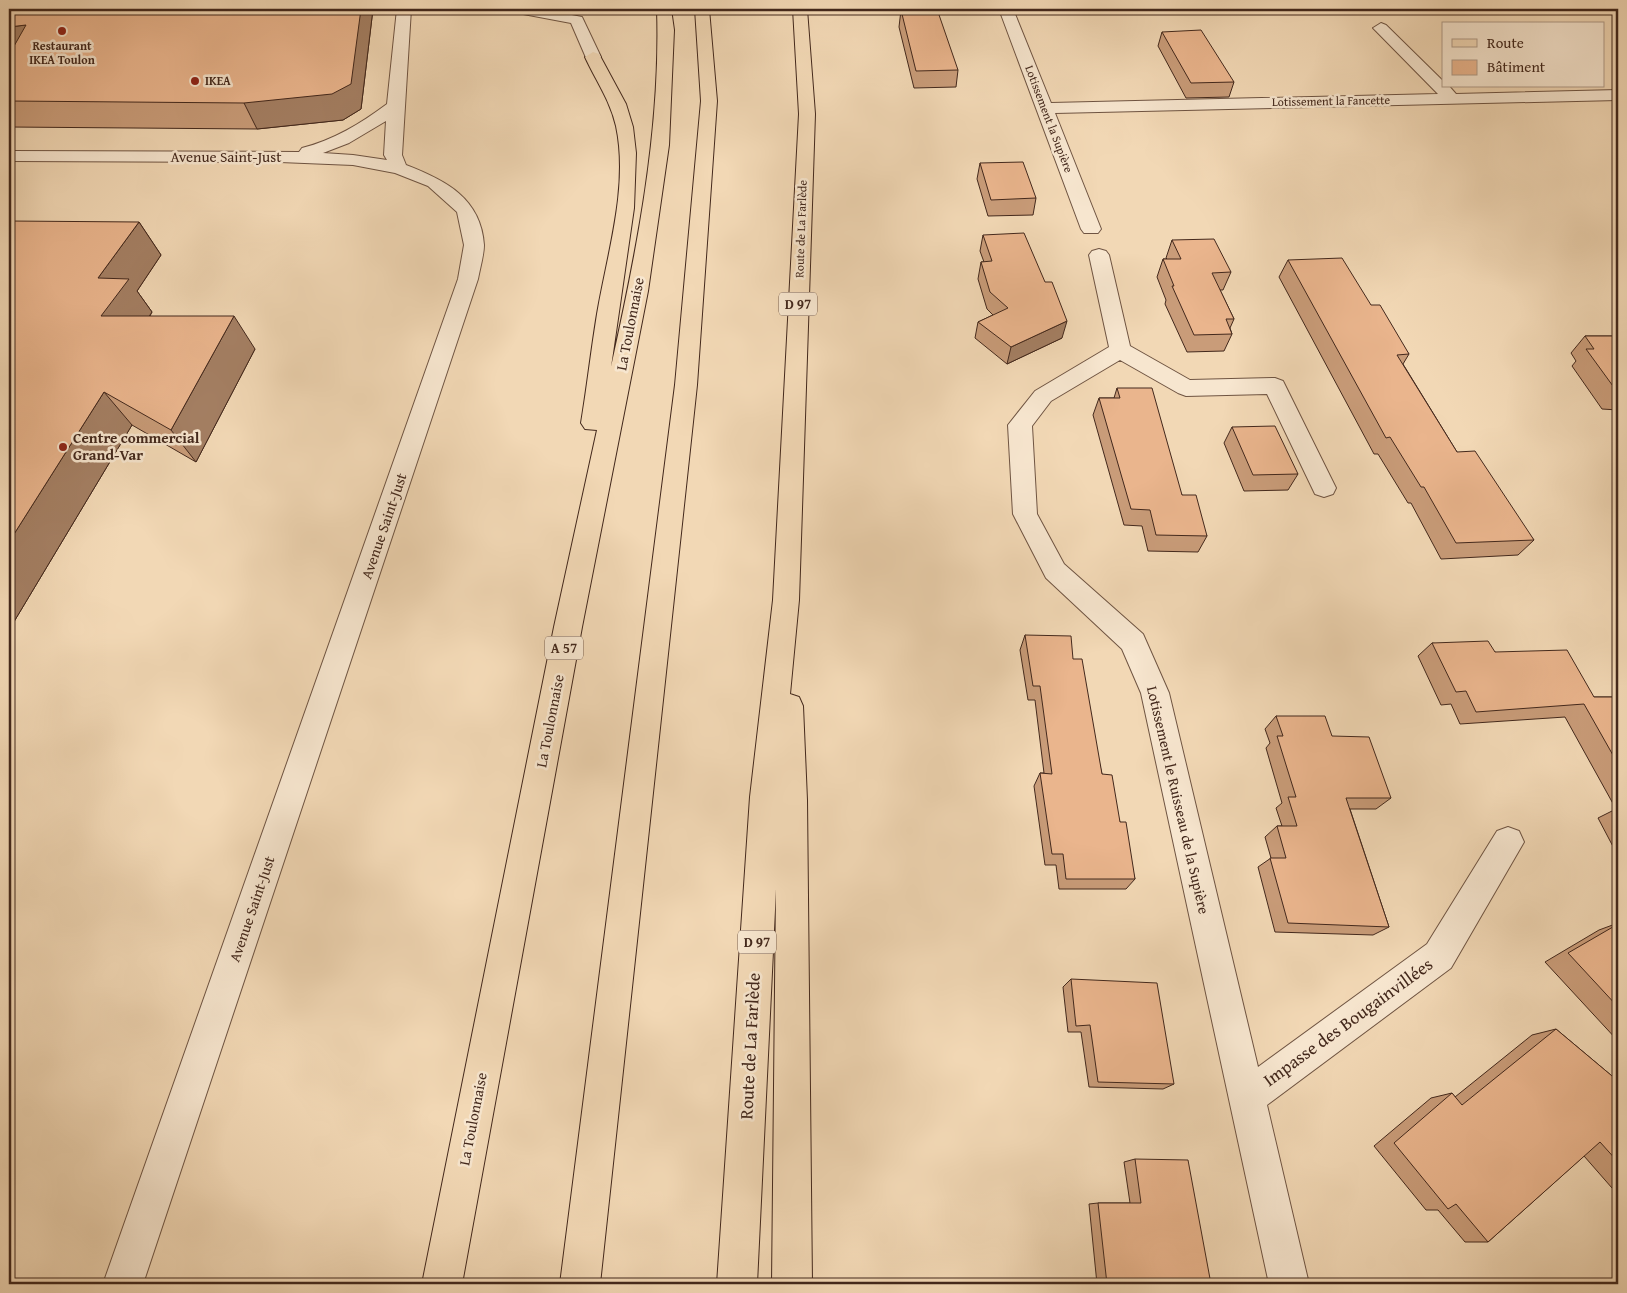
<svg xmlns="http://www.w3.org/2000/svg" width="1627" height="1293" font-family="'Gentium Book Plus',serif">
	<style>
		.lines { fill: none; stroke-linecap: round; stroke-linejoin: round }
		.minor-casing { stroke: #6f5442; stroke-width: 2 }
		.major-casing { stroke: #43281c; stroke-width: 2 }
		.highway-casing { stroke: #43281c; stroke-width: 2 }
		.minor { fill: #f7e6cf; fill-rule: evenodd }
		.major { fill: #f2d8b5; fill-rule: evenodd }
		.highway { fill: #f2d8b5; fill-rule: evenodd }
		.wall { fill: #c99c79; stroke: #43281c }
		.shaded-wall { fill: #a47f63; stroke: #43281c }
		.building { fill: #eab58d; stroke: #43281c }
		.poi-dot { fill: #8f2418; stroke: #f7e6cf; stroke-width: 2 }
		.labels { text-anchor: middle; stroke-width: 5; stroke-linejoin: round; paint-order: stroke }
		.far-poi-label { font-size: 12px; font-weight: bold; fill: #43281c; stroke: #f7e6cf }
		.far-street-label { font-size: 12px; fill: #43281c; stroke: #f7e6cf }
		.shield { fill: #f7e6cf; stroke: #796152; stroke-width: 1 }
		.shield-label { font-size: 14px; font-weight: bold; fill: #43281c }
		.street-label { font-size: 15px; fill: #43281c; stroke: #f7e6cf }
		.poi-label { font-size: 15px; font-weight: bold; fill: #43281c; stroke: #f7e6cf; text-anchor: start }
		.near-street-label { font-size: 18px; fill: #43281c; stroke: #f7e6cf }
	</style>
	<rect width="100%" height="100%" fill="#f2d8b5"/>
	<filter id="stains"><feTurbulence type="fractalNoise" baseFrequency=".004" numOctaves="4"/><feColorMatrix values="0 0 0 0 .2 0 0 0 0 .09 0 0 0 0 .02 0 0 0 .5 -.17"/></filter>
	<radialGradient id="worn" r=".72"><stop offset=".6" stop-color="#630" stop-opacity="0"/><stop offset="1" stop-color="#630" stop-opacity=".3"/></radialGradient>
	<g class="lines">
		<defs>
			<path id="minor" d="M 397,9 L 411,9 L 402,155 L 406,165 C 445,180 481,198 484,245 C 484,255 480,268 478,279 L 143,1284 L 103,1284 L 458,279 L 464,245 L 457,212 L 428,186 L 395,173 L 353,165 L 280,162 L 9,161 L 9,151 L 299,152 L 302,148 C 334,140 360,124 387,104 ZM 386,121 L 384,155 L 387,160 L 353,155 L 323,153 L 349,143 Z
				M 511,9 L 541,9 L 582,17 L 601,57 L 593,62 L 587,60 L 571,23 L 518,13 L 513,12 Z
				M 999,9 L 1013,9 L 1051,103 L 1438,94 L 1376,31 L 1373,28 L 1381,23 L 1386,25 L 1443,81 L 1443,86 L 1449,86 L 1456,94 L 1618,90 L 1618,100 L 1055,113 L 1101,229 L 1098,233 L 1084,233 L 1081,229 Z
				M 1099,249 L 1106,251 L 1109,255 L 1130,346 L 1190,380 L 1275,378 L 1283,381 L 1336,488 L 1333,494 L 1324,497 L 1315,494 L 1267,394 L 1186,396 L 1178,393 L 1120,360 L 1051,401 L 1032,426 L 1037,514 L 1064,564 L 1143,634 L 1169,693 L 1258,1067 L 1427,944 L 1497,831 L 1508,827 L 1519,831 L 1524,842 L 1451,968 L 1267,1105 L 1309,1284 L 1269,1284 L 1141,693 L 1122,649 L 1046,578 L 1013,514 L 1008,425 L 1035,391 L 1109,347 L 1089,255 L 1092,251 Z"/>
			<path id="major" d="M 793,9 L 807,9 L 815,114 L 799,600 L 790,694 L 799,697 L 803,706 L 807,800 L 812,1284 L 772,1284 L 776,889 L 757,1284 L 717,1284 L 750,797 L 773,600 L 799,114 Z"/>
			<path id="highway" d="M 657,9 L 671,9 L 674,30 L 669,145 L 648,291 L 582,627 L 462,1284 L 422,1284 L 554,627 L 597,430 L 585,429 L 581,423 C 587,387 591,350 597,314 C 607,254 629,187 616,126 C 610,100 596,81 585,57 L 593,52 L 599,54 L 626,104 L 633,127 L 636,153 L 634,208 L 611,367 C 637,250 661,129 657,9 Z
				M 695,9 L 709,9 L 717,101 L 697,385 L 600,1284 L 560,1284 L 675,385 L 701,101 Z"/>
		</defs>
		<use href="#minor" class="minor-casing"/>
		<use href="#major" class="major-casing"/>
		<use href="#highway" class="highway-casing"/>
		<use href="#minor" class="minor"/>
		<use href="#major" class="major"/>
		<use href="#highway" class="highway"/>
	</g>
	<path class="wall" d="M 9,9 L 373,9 L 361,109 L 343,120 L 257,129 L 9,127 L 9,55 L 10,53 Z
		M 1272,9 L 1359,9 L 1359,10 L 1274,12 Z
		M 901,10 L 958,70 L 956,87 L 914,88 L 899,27 Z
		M 1162,32 L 1234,82 L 1229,97 L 1186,98 L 1158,46 Z
		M 980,163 L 1036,198 L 1033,215 L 988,216 L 977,179 Z
		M 139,222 L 161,255 L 137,291 L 152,312 L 150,316 L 255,349 L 196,462 L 132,425 L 9,630 Z
		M 983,235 L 1062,338 L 1007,364 L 975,338 L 978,322 L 993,315 L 987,309 L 978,279 L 981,262 L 984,262 L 980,251 Z
		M 1172,240 L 1231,272 L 1223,290 L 1220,290 L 1234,319 L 1230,328 L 1232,334 L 1224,351 L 1187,352 L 1165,304 L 1166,300 L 1157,277 L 1163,259 L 1167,259 L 1166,258 Z
		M 1288,260 L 1371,305 L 1409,354 L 1403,364 L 1457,452 L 1534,540 L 1518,555 L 1441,559 L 1411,503 L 1408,503 L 1378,454 L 1374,454 L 1279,277 Z
		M 1585,336 L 1618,336 L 1618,410 L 1602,409 L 1572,366 L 1576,361 L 1571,353 Z
		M 1117,388 L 1207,536 L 1198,552 L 1148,551 L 1142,526 L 1124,525 L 1093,415 L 1099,398 L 1114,398 Z
		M 1232,427 L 1298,474 L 1288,490 L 1244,491 L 1224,443 Z
		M 1025,635 L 1073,659 L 1102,774 L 1120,822 L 1135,879 L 1126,889 L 1059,889 L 1056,865 L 1045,865 L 1034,786 L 1040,773 L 1044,773 L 1035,700 L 1028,700 L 1020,650 Z
		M 1432,643 L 1495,652 L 1594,697 L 1618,697 L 1618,856 L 1598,818 L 1616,809 L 1565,717 L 1460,724 L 1451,704 L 1441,705 L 1418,656 Z
		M 1276,716 L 1332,736 L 1391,798 L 1376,809 L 1350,809 L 1389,927 L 1373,935 L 1275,932 L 1258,867 L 1271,858 L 1265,837 L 1277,826 L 1282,826 L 1276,808 L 1282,803 L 1266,748 L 1270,743 L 1265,729 Z
		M 1618,923 L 1618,1041 L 1545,962 L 1599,930 Z
		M 1071,979 L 1174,1084 L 1163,1089 L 1089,1087 L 1081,1032 L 1068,1032 L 1063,987 Z
		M 1556,1029 L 1618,1081 L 1618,1187 L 1612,1188 L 1584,1156 L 1488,1242 L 1465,1242 L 1438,1210 L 1426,1210 L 1374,1146 L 1431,1098 L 1452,1093 L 1455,1097 L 1532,1035 Z
		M 1135,1159 L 1211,1284 L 1097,1284 L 1089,1204 L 1098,1203 L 1130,1203 L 1124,1162 Z"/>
	<path class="shaded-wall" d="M 361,9 L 373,9 L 361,109 L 343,120 L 257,129 L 244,103 Z
		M 26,25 L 42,50 L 9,53 L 9,27 Z
		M 139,222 L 161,255 L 137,291 L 152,312 L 127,349 L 101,316 L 98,278 Z
		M 234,316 L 255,349 L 196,462 L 171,430 Z
		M 1067,321 L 1062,338 L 1007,364 L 1011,347 Z
		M 104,392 L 132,425 L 9,630 L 9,542 Z"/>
	<path class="building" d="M 9,9 L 361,9 L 351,84 L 332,94 L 244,103 L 9,101 L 9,55 L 26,25 L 9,27 Z
		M 937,9 L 958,70 L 916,71 L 901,10 Z
		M 1201,30 L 1234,82 L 1191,83 L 1162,32 Z
		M 1023,162 L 1036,198 L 991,200 L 980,163 Z
		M 9,221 L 139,222 L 98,278 L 129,279 L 101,316 L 234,316 L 171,430 L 104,392 L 9,542 Z
		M 1024,233 L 1045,282 L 1052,282 L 1067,321 L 1011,347 L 978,322 L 1008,308 L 990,292 L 981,262 L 992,261 L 983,235 Z
		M 1214,239 L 1231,272 L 1212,273 L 1234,319 L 1226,319 L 1232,334 L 1194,335 L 1172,286 L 1174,286 L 1163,259 L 1181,259 L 1172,240 Z
		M 1342,258 L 1371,305 L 1380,305 L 1409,354 L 1397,355 L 1457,452 L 1475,451 L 1534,540 L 1456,543 L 1424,487 L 1421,487 L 1390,437 L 1386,438 L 1288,260 Z
		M 1585,336 L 1618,336 L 1618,393 L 1586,349 L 1594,349 Z
		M 1117,388 L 1152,388 L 1182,495 L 1196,495 L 1207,536 L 1156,535 L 1150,510 L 1131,509 L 1099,398 L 1120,398 Z
		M 1275,426 L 1298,474 L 1253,475 L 1232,427 Z
		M 1025,635 L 1071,636 L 1073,659 L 1082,659 L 1102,774 L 1112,775 L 1120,822 L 1126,822 L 1135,879 L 1066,879 L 1063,854 L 1052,854 L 1040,773 L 1052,774 L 1040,686 L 1033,686 Z
		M 1488,641 L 1495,652 L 1567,650 L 1594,697 L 1618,697 L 1618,764 L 1584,704 L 1476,712 L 1466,691 L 1456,692 L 1432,643 Z
		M 1276,716 L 1325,716 L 1332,736 L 1369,737 L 1391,798 L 1346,798 L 1389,927 L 1288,923 L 1270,858 L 1286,858 L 1277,826 L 1297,826 L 1288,797 L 1296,797 L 1277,736 L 1283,736 Z
		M 1618,924 L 1618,1007 L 1568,953 Z
		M 1071,979 L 1157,983 L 1174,1084 L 1098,1082 L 1090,1025 L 1076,1026 Z
		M 1556,1029 L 1618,1081 L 1618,1162 L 1600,1142 L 1488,1242 L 1456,1204 L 1448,1209 L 1394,1143 L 1452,1093 L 1462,1105 Z
		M 1135,1159 L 1188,1160 L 1211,1284 L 1107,1284 L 1098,1203 L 1141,1203 Z"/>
	<g class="poi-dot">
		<circle cx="62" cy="31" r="5"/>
		<circle cx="195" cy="81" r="5"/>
		<circle cx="63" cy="447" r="5"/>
	</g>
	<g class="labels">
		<g class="far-poi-label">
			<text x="62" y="50">Restaurant<tspan x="62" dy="14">IKEA Toulon</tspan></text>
			<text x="205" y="85" text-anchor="start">IKEA</text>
		</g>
		<g class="far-street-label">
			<text transform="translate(1331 101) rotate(-1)" y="4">Lotissement la Fancette</text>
			<text transform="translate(1049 119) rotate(69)" y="4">Lotissement la Supière</text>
			<text transform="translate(801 229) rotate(-88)" y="4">Route de La Farlède</text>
		</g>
		<g class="shield">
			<rect x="779" y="292.5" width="38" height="23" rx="4"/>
			<rect x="545" y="636.5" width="38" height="23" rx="4"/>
			<rect x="738" y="930.5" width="38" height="23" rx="4"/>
		</g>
		<g class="shield-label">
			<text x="798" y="309">D 97</text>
			<text x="564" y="653">A 57</text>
			<text x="757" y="947">D 97</text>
		</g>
		<g class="street-label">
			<text x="226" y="162">Avenue Saint-Just</text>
			<text transform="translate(630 324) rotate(-79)" y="5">La Toulonnaise</text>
			<text transform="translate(384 526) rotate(-71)" y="5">Avenue Saint-Just</text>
			<text transform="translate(550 721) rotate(-79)" y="5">La Toulonnaise</text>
			<text transform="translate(1178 800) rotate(77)" y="5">Lotissement le Ruisseau de la Supière</text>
			<text transform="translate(252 909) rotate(-71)" y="5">Avenue Saint-Just</text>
			<text transform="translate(473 1119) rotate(-79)" y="5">La Toulonnaise</text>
		</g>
		<g class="poi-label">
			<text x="73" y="443">Centre commercial<tspan x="73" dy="17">Grand-Var</tspan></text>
		</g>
		<g class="near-street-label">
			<text transform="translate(1348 1022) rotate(-36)" y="6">Impasse des Bougainvillées</text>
			<text transform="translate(750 1046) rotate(-87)" y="6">Route de La Farlède</text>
		</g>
	</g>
	<rect width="1627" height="1293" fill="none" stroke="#f2d8b5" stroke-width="30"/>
	<rect x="10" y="10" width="1607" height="1273" fill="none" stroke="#43281c" stroke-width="2.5"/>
	<rect x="15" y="15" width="1597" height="1263" fill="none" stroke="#43281c"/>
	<rect x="1442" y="22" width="162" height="65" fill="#f7e6cf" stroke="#af9a87"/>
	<rect x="1452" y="39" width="25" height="8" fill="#f2d8b5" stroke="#af9a87"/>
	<text x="1487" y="48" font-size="15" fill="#43281c">Route</text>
	<rect x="1452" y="60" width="25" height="15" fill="#eab58d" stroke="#af9a87"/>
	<text x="1487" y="72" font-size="15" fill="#43281c">Bâtiment</text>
	<rect width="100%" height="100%" filter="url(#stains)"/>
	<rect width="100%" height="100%" fill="url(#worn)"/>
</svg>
